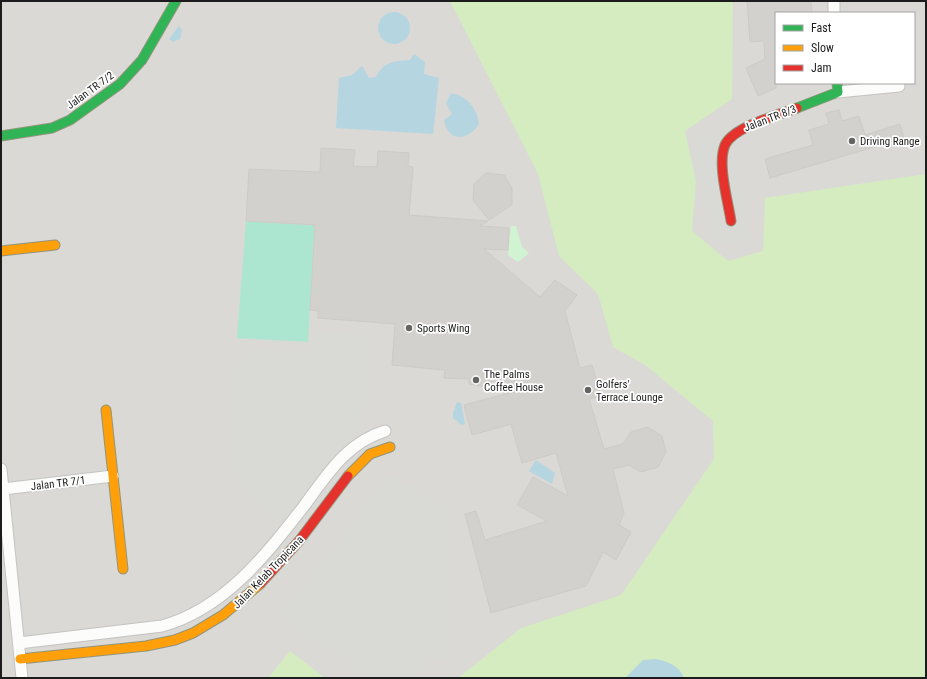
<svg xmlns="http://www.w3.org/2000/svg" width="927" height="679" font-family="'Roboto Condensed',sans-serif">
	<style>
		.residential { fill: #dad9d6; fill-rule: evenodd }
		.grass { fill: #d4ecc0 }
		.park { fill: #d0f4d2 }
		.pitch { fill: #ace6d1 }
		.parking { fill: #d9d9d6 }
		.water { fill: #b5d5e0 }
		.building { fill: #d3d1cd; stroke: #cecbc6 }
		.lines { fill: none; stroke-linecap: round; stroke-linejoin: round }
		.street-casing { stroke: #c3c3c0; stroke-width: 13 }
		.fast-casing { stroke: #92957c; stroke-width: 11 }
		.slow-casing { stroke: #92957c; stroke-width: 11 }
		.jam-casing { stroke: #92957c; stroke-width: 11 }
		.street { stroke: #fcfcfb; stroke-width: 11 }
		.fast { stroke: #30b455; stroke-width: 9 }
		.slow { stroke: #ff9f0a; stroke-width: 9 }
		.jam { stroke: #e5322d; stroke-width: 9 }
		.poi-dot { fill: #646462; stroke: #fff; stroke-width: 1.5 }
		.labels { text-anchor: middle; stroke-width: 3.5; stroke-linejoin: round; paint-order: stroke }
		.street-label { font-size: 11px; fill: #1c1c1c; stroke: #fff }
		.poi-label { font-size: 11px; fill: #1c1c1c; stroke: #fff; text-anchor: start }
	</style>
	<rect width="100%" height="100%" fill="#ebeae4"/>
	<path class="residential" d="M 1,1 L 926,1 L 926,678 L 1,678 ZM 776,13 L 914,13 L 914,83 L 776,83 Z"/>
	<path class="grass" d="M 450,1 L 733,1 L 732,99 L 685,131 L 696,181 L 692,231 L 728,261 L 763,251 L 765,198 L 926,174 L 926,678 L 458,678 L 521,628 L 621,595 L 714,459 L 713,421 L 645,365 L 613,347 L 598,294 L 559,256 L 538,174 Z
		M 290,651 L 325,678 L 268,678 Z"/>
	<path class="park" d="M 511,226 L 516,226 L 522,247 L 529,253 L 518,262 L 508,255 Z"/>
	<path class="pitch" d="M 246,221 L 315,225 L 308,342 L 237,338 Z"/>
	<path class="parking" d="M 728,130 L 729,147 L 750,239 L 717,246 L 693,157 L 698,138 Z
		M 316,329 L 372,336 L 363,420 L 277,525 L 233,472 L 231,371 L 256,349 L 312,352 Z
		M 388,474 L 449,504 L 449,660 L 423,657 L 419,678 L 368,678 L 278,616 L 326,560 Z"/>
	<path class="water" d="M378 28a16 16 0 1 1 32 0a16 16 0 1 1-32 0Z
		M 179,26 L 182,30 L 180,39 L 173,42 L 169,39 Z
		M 414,54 L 425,62 L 424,74 L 439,78 L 433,134 L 336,128 L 339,78 L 352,75 L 362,66 L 369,78 L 376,77 C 383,62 394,61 410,60 Z
		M 451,93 C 467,96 477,108 479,124 C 468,141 448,143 444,120 L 452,114 L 446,103 Z
		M 457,402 L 461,403 L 465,424 L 462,425 L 453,418 L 453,413 Z
		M 536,460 L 555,473 L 552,484 L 529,471 Z
		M 656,659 C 667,661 680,666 684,678 L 625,678 L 643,660 Z"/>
	<path class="building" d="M 747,1 L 811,1 L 812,13 L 776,13 L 776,88 L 758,96 L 746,68 L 765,59 L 764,41 L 750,42 Z
		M 839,110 L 842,121 L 859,116 L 865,135 L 900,124 L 904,138 L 770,178 L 765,159 L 813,145 L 809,130 L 829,124 L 826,113 Z
		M 321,148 L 355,150 L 353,166 L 377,167 L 378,151 L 409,153 L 408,166 L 413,167 L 409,215 L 488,221 L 480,226 L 509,228 L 508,250 L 484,249 L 540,297 L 555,280 L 577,295 L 565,311 L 580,368 L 592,365 L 601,396 L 589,399 L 604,449 L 623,444 L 631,432 L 648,427 L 662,436 L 666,452 L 658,467 L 641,472 L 629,465 L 613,469 L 624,513 L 619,525 L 631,532 L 616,560 L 603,552 L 586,586 L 491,613 L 465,514 L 476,511 L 485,540 L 547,521 L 517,505 L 533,477 L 568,496 L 556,453 L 522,463 L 511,424 L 472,435 L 464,405 L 516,391 L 469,384 L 469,379 L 444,378 L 445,370 L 392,365 L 395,324 L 318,318 L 318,311 L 310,310 L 315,225 L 246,221 L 249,169 L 320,172 Z
		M 486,173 L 504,175 L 512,188 L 512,205 L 489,220 L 473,200 L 474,184 Z"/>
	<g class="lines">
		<defs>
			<path id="street" d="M 834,1 L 834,13
				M 838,92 L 899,86
				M 1,469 L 22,678
				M 3,489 L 113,476
				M 19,643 L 162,626 C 224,609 266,555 304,506 C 327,475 346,443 385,431"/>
			<path id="fast" d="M 797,108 L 838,92 L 837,83
				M 1,136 L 52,128 L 70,120 L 120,84 L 142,60 L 176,1"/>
			<path id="slow" d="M 1,251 L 55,245
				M 106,410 L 123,569
				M 348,476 L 370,454 L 390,447
				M 20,659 L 146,646 L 175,640 L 193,633 L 223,615 L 260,584"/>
			<path id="jam" d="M 731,221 C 728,201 717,164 725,145 C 733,127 778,115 797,108
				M 260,584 L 299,541 L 348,476"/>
		</defs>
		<use href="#street" class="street-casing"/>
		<use href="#fast" class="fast-casing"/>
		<use href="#slow" class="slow-casing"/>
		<use href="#jam" class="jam-casing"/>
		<use href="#street" class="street"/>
		<use href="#fast" class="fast"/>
		<use href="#slow" class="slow"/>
		<use href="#jam" class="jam"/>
	</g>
	<g class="poi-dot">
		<circle cx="852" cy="141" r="4"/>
		<circle cx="409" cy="328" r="4"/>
		<circle cx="476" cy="380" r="4"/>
		<circle cx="588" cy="390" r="4"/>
	</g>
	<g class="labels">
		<g class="street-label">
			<text transform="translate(90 90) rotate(-36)" y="4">Jalan TR 7/2</text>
			<text transform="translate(770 118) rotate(-21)" y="4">Jalan TR 8/3</text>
			<text transform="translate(58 483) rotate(-7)" y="4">Jalan TR 7/1</text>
			<text transform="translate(268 572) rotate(-46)" y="4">Jalan Kelab Tropicana</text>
		</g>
		<g class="poi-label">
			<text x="860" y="145">Driving Range</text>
			<text x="417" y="332">Sports Wing</text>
			<text x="484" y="378">The Palms<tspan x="484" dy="13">Coffee House</tspan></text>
			<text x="596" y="388">Golfers'<tspan x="596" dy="13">Terrace Lounge</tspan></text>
		</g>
	</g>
	<rect width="927" height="679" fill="none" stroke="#1c1c1c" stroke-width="4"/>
	<rect x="775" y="12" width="140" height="72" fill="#ffffff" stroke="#a4a4a4"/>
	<rect x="783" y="25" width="20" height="6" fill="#30b455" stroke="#a4a4a4"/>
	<text x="811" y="32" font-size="12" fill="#1c1c1c">Fast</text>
	<rect x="783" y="45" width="20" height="6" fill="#ff9f0a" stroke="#a4a4a4"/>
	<text x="811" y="52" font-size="12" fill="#1c1c1c">Slow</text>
	<rect x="783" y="65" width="20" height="6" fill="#e5322d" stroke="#a4a4a4"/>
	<text x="811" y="72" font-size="12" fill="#1c1c1c">Jam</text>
</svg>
